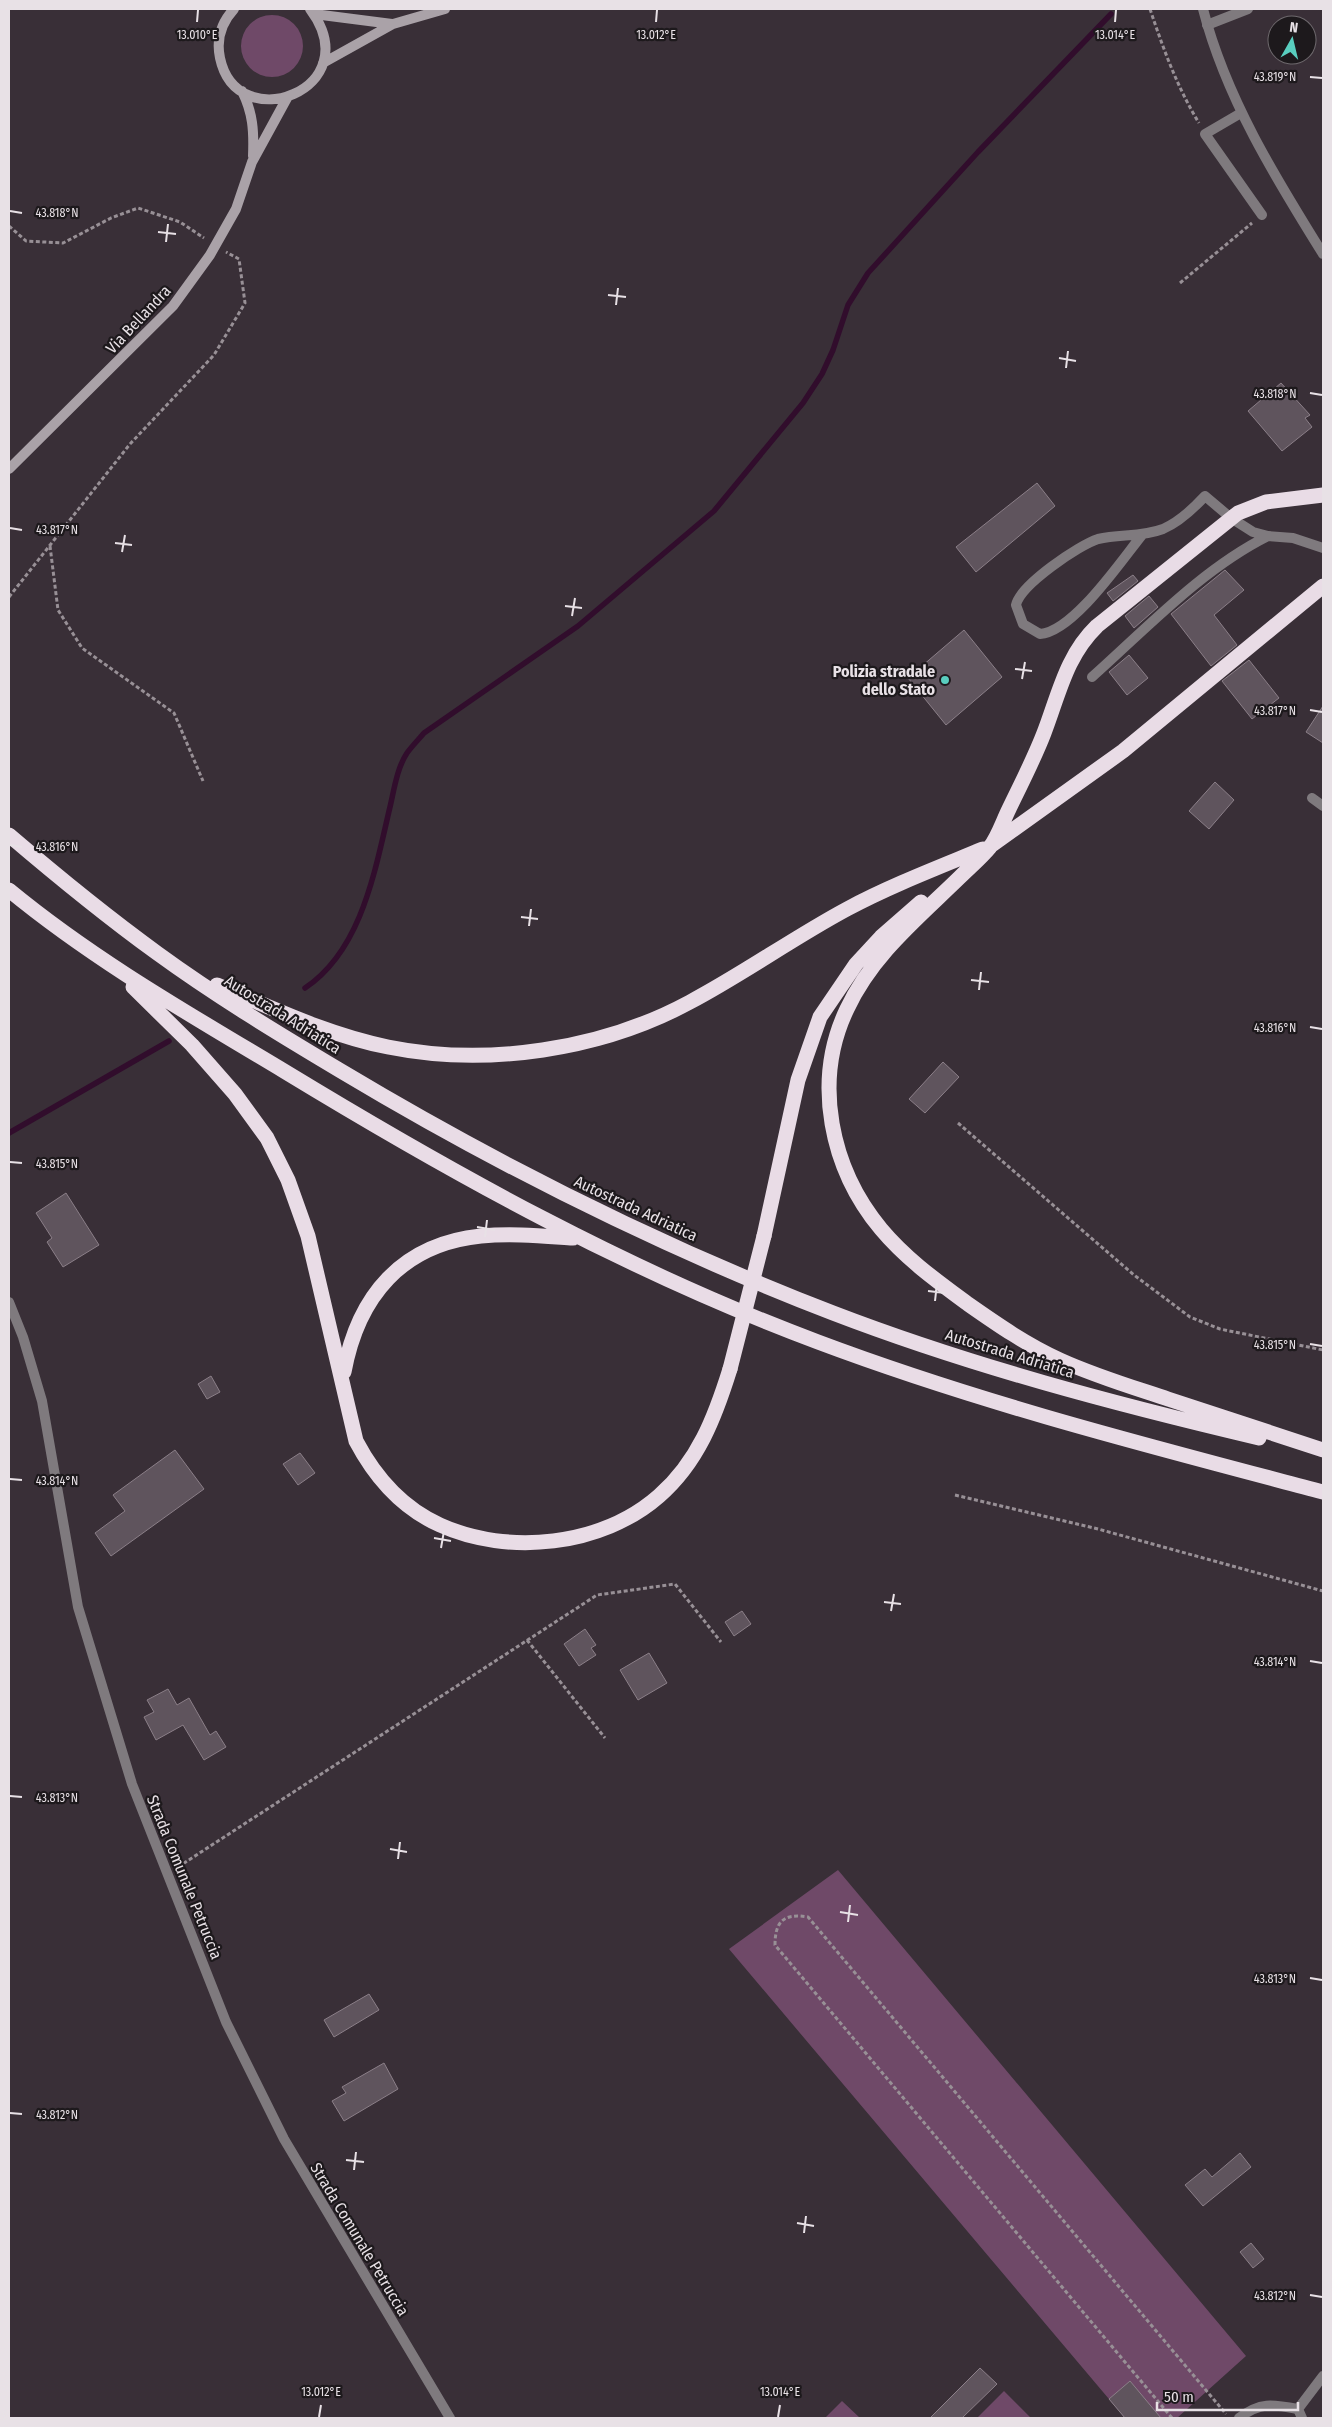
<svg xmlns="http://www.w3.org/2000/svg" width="1332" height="2427" font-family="'Fira Sans Condensed',sans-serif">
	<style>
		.green { fill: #6f4968 }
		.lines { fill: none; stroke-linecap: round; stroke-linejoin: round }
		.stream { stroke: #310d2c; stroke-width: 5.5 }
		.building { fill: #5f545d; stroke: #8b7f88 }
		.path { stroke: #989096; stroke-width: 3; stroke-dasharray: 4 2.5; stroke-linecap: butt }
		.lane { stroke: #7f7a7e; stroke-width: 10 }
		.street { stroke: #7f7a7e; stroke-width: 10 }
		.secondary { stroke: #aaa2a8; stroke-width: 10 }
		.highway { stroke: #e9dce6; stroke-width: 15 }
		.highway-bridge { stroke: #e9dce6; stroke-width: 15 }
		.ticks { fill: none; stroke: #e8e1e6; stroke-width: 2 }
		.poi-dot { fill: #59cebf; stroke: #1d191c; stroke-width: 2 }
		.labels { text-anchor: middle; stroke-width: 4.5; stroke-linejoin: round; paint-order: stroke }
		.street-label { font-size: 16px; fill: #e8e1e6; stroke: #1d191c }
		.poi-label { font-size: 16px; font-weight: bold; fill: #e8e1e6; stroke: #1d191c; text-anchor: end }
		.ticks-label { font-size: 12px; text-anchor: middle; fill: #e8e1e6; stroke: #1d191c; stroke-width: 4.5; stroke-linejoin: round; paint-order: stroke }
	</style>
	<rect width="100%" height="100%" fill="#392f37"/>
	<path class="green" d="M241 46a31 31 0 1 1 62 0a31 31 0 1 1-62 0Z
		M 838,1870 L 1246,2356 L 1177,2418 L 1125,2418 L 729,1949 Z
		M 1004,2391 L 1031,2418 L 977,2418 Z
		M 842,2401 L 860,2418 L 825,2418 Z"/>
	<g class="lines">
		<path class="stream" d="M 305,988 C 362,950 375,870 390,807 C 394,790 397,768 407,753 C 412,746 419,739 424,733 L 578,626 L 714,511 L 803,403 L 822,374 L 833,350 L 848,305 L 868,273 L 978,152 L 1111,14
			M 9,1133 L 169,1041"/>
	</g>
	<path class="building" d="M 1281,383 L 1310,415 L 1305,418 L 1312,427 L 1282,451 L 1248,411 Z
		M 1037,483 L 1055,506 L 976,572 L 956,547 Z
		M 1225,570 L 1244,590 L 1214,615 L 1237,645 L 1211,666 L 1171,614 Z
		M 1133,575 L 1138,581 L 1113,601 L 1107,593 Z
		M 1149,596 L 1158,607 L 1134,628 L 1125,616 Z
		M 964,630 L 1002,677 L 946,725 L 908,678 Z
		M 1129,655 L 1148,678 L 1127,695 L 1109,672 Z
		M 1249,660 L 1279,698 L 1252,719 L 1222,681 Z
		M 1323,706 L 1323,743 L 1306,732 Z
		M 1215,782 L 1234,800 L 1209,829 L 1189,811 Z
		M 943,1062 L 959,1077 L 925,1113 L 909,1099 Z
		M 66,1193 L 99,1245 L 63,1267 L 47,1242 L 52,1238 L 36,1213 Z
		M 211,1376 L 220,1392 L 207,1399 L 198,1384 Z
		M 175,1450 L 204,1489 L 111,1556 L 95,1533 L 125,1511 L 113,1495 Z
		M 300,1453 L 315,1473 L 298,1485 L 283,1464 Z
		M 742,1611 L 751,1624 L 734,1636 L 725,1622 Z
		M 585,1629 L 596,1645 L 591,1648 L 596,1655 L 579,1666 L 564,1644 Z
		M 649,1653 L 667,1683 L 638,1700 L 620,1670 Z
		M 168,1689 L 177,1705 L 189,1698 L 210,1735 L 216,1731 L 226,1747 L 204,1760 L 183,1725 L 156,1740 L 144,1717 L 154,1712 L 147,1700 Z
		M 369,1994 L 379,2010 L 334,2037 L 324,2020 Z
		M 384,2063 L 398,2089 L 344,2121 L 332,2101 L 346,2093 L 342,2087 Z
		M 1240,2153 L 1251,2167 L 1203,2206 L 1185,2185 L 1205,2169 L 1212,2177 Z
		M 1251,2243 L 1264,2259 L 1253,2268 L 1240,2252 Z
		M 980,2368 L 997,2384 L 962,2418 L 930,2418 Z
		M 1130,2381 L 1161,2418 L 1125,2418 L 1109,2399 Z"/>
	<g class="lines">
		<path class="path" d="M 1150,9 C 1163,48 1177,87 1199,123
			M 9,226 L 26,241 L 63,243 L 111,218 L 138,208 L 180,222 L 204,238
			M 1180,283 L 1252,223
			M 50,546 L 58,610 L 82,648 L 174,713 L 203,781
			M 9,597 L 130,444 L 214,355 L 245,303 L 239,259 L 226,252
			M 958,1123 L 1134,1275 L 1190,1317 L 1220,1329 L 1323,1350
			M 955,1495 L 1098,1529 L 1323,1591
			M 527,1640 L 605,1738
			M 178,1867 L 597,1595 L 675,1584 L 721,1642
			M 1172,2418 L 775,1945 C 775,1921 784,1913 808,1917 L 1226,2414"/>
		<path class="lane" d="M 1207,25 L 1248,9
			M 1241,113 L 1205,134 L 1262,215
			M 1142,535 C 1121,561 1073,632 1040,634 L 1023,624 L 1016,605 C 1020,585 1079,545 1098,539 C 1120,534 1142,537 1163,529 C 1179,522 1193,509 1205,496 L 1231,518 L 1253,532 L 1268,536 L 1293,538 L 1323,548
			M 1092,677 C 1147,628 1202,569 1268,536
			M 1312,798 L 1323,806
			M 1239,2418 C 1260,2402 1272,2404 1298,2409"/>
		<path class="street" d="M 1203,9 C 1226,98 1275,177 1323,254
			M 9,1302 L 23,1337 L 42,1401 L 78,1607 L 132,1784 L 226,2022 L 284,2139 L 450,2418
			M 1302,2418 L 1298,2409 L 1323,2376"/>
		<path class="secondary" d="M 234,9 C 221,23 216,39 220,58 C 237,139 370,89 310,9
			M 314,14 L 392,24
			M 323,63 L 393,24 L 445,9
			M 242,91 C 253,113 254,131 253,156
			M 9,469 L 173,306 L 210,255 L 236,209 L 252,162 L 287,98"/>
		<path class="highway" d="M 1323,495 L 1266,502 L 1238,513 L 1097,626 C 1066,656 1059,694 1044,733 C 1034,759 1021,784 1009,809 C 1003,821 998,837 990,847 C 981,858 970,867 960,877 C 918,918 872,955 847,1009 C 812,1082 831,1169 881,1229 C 906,1259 937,1281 968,1304 C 998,1325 1027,1345 1060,1360 C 1095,1376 1132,1387 1168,1399 C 1220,1416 1272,1433 1323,1450
			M 9,835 C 57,876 106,916 157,953 C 216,996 279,1034 341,1071 C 498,1165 662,1247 833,1313 C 971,1366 1115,1404 1259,1438
			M 992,845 L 1123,751 L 1323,586
			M 9,890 C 94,960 189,1014 284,1071 C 455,1175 630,1272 818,1342 C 983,1404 1153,1447 1323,1492
			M 217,985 C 272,1008 328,1035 388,1047 C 487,1067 601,1050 690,1002 C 743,974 793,938 847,909 C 890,886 937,868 983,849
			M 133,987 L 192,1045 L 235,1094 L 267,1138 L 288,1180 L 308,1236 L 356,1441 C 375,1477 402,1508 440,1525 C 508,1556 602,1546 659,1496 C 698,1462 715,1417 730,1369
			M 764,1236 L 798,1080 L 820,1017 L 856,964 L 881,937 L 921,902
			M 344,1372 C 358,1296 402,1244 481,1236 C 512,1233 543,1236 573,1238"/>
		<path class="highway-bridge" d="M 730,1369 L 764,1236"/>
	</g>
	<path class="ticks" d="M 197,22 L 198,10M 656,22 L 657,10M 1115,22 L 1116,10M 1310,77 L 1322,78M 10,211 L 22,213M 158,232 L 176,234M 166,242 L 168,224M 608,295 L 626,297M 616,305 L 618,288M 1059,358 L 1076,361M 1066,368 L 1068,351M 1310,393 L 1322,395M 10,528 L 22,530M 115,543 L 132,545M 122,552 L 125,535M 565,606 L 582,608M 572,616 L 575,598M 1015,669 L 1032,671M 1022,679 L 1025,662M 1310,710 L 1322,712M 10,845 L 22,847M 521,917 L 538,919M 529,926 L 531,909M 971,980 L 989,982M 979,990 L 981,972M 1310,1027 L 1322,1029M 10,1162 L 22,1163M 477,1227 L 495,1230M 485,1237 L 487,1220M 928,1291 L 945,1293M 935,1301 L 937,1283M 1310,1344 L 1322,1346M 10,1479 L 22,1480M 434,1538 L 451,1541M 441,1548 L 444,1531M 884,1602 L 901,1604M 891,1611 L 894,1594M 1310,1661 L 1322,1663M 10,1796 L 22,1797M 390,1849 L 407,1852M 398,1859 L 400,1842M 840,1912 L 858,1915M 848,1922 L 850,1905M 1310,1978 L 1322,1980M 10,2113 L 22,2114M 346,2160 L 364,2162M 354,2170 L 356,2152M 797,2223 L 814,2226M 804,2233 L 806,2216M 1310,2295 L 1322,2297M 319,2417 L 321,2405M 778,2417 L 780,2405"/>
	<circle class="poi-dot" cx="945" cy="680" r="5"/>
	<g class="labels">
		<g class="street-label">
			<text transform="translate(138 319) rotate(-47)" y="6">Via Bellandra</text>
			<text transform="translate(283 1014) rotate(32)" y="6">Autostrada Adriatica</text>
			<text transform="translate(636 1208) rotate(25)" y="6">Autostrada Adriatica</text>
			<text transform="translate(1010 1353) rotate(17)" y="6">Autostrada Adriatica</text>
			<text transform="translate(185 1877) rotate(68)" y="6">Strada Comunale Petruccia</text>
			<text transform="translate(360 2239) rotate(59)" y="6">Strada Comunale Petruccia</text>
		</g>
		<g class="poi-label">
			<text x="935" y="677">Polizia stradale<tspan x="935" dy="18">dello Stato</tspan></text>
		</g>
	</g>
	<g class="ticks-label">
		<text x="197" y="39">13.010°E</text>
		<text x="656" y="39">13.012°E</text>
		<text x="1115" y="39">13.014°E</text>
		<text x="1275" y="81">43.819°N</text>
		<text x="57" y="217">43.818°N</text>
		<text x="1275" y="398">43.818°N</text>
		<text x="57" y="534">43.817°N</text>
		<text x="1275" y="715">43.817°N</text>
		<text x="57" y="851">43.816°N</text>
		<text x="1275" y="1032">43.816°N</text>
		<text x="57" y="1168">43.815°N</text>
		<text x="1275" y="1349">43.815°N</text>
		<text x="57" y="1485">43.814°N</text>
		<text x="1275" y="1666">43.814°N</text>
		<text x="57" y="1802">43.813°N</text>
		<text x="1275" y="1983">43.813°N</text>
		<text x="57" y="2119">43.812°N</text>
		<text x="1275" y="2300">43.812°N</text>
		<text x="321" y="2396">13.012°E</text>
		<text x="780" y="2396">13.014°E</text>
	</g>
	<rect width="1332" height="2427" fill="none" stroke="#e8e1e6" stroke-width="20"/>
	<g transform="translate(1292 40) rotate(8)"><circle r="24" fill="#1d191c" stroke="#6e696d"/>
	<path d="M0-4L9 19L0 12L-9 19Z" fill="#59cebf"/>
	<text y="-8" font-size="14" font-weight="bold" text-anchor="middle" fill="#e8e1e6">N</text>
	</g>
	<path d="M1157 2402v8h141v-8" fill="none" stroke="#e8e1e6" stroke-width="2.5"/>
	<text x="1164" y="2402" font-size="15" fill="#e8e1e6" stroke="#1d191c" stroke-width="4" paint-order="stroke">50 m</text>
</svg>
